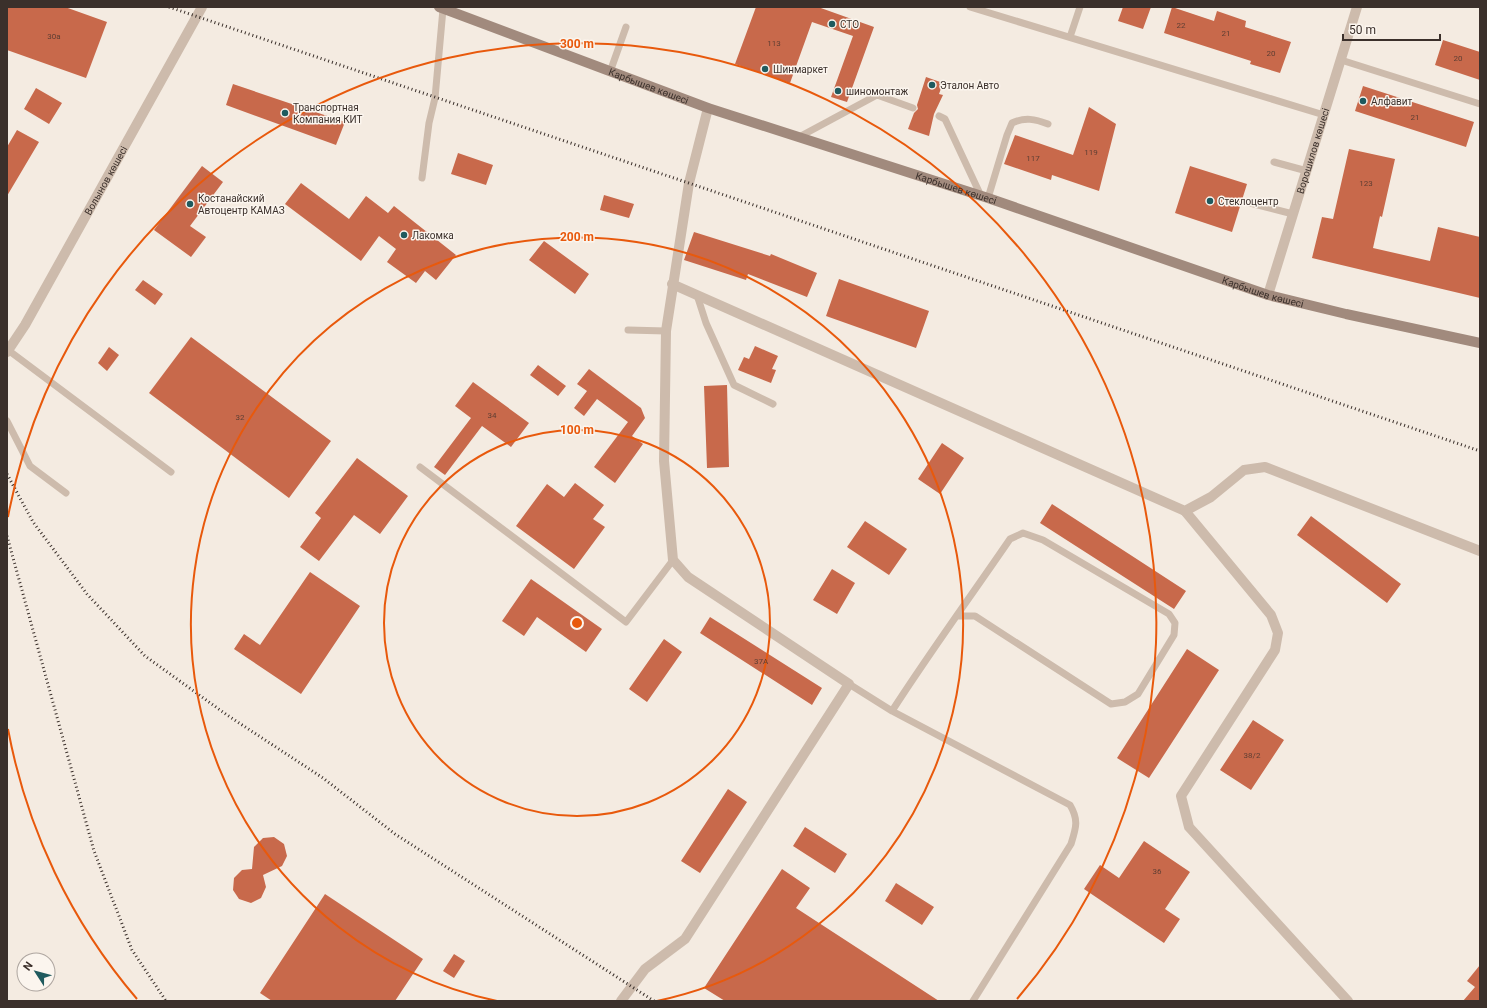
<svg xmlns="http://www.w3.org/2000/svg" width="1487" height="1008" font-family="Roboto,sans-serif">
	<style>
		.building { fill: #c8694b }
		.lines { fill: none; stroke-linecap: round; stroke-linejoin: round }
		.service { stroke: #cdbbac; stroke-width: 7 }
		.minor { stroke: #cdbbac; stroke-width: 10 }
		.secondary { stroke: #a18a7d; stroke-width: 10 }
		.rail { stroke: #3b302b; stroke-width: 3; stroke-dasharray: 1 3; stroke-linecap: butt }
		.ring { fill: none; stroke: #e8590c; stroke-width: 2 }
		.poi-dot { fill: #1f5a5e; stroke: #fbf5ee; stroke-width: 1.5 }
		.labels { text-anchor: middle; stroke-width: 3; stroke-linejoin: round; paint-order: stroke }
		.number-label { font-size: 8px; fill: #5e3e33 }
		.poi-label { font-size: 10px; fill: #3b302b; stroke: #fbf5ee; text-anchor: start }
		.street-label { font-size: 10px; fill: #3b302b; stroke: #fbf5ee }
		.centre { fill: #e8590c; stroke: #fbf5ee; stroke-width: 2 }
		.ring-label { font-size: 12px; text-anchor: middle; font-weight: bold; fill: #e8590c; stroke: #fbf5ee; stroke-width: 3; stroke-linejoin: round; paint-order: stroke }
	</style>
	<rect width="100%" height="100%" fill="#f4ebe1"/>
	<path class="building" d="M 7,7 L 65,7 L 107,22 L 86,78 L 7,50 Z
		M 756,7 L 818,7 L 874,27 L 847,102 L 831,97 L 853,36 L 812,22 L 790,83 L 735,64 Z
		M 1123,7 L 1151,7 L 1143,29 L 1118,21 Z
		M 1172,7 L 1214,21 L 1217,11 L 1246,21 L 1245,27 L 1291,42 L 1280,73 L 1250,64 L 1251,61 L 1164,33 Z
		M 1443,40 L 1480,52 L 1480,80 L 1435,65 Z
		M 926,77 L 943,83 L 939,94 L 943,95 L 934,114 L 929,136 L 908,129 L 914,113 L 918,109 L 917,105 Z
		M 233,84 L 345,122 L 336,145 L 226,105 Z
		M 1363,86 L 1474,122 L 1466,147 L 1355,111 Z
		M 36,88 L 62,103 L 49,124 L 24,109 Z
		M 1089,107 L 1116,124 L 1099,191 L 1052,175 L 1051,180 L 1004,164 L 1015,135 L 1073,155 Z
		M 17,130 L 39,142 L 7,196 L 7,147 Z
		M 1349,149 L 1395,159 L 1382,217 L 1380,216 L 1373,248 L 1430,261 L 1438,227 L 1480,237 L 1480,298 L 1312,258 L 1322,217 L 1333,219 Z
		M 458,153 L 493,165 L 486,185 L 451,174 Z
		M 202,166 L 223,182 L 190,226 L 206,237 L 191,257 L 154,230 Z
		M 1190,166 L 1247,184 L 1232,232 L 1175,213 Z
		M 301,183 L 349,219 L 366,196 L 388,213 L 394,206 L 456,255 L 436,280 L 425,271 L 416,283 L 387,262 L 396,249 L 379,236 L 361,261 L 285,204 Z
		M 604,195 L 634,204 L 629,218 L 600,210 Z
		M 694,232 L 770,256 L 771,254 L 817,273 L 807,297 L 748,274 L 746,280 L 684,260 Z
		M 544,241 L 589,274 L 575,294 L 529,260 Z
		M 839,279 L 929,311 L 916,348 L 826,316 Z
		M 143,280 L 163,294 L 155,305 L 135,290 Z
		M 191,337 L 331,441 L 289,498 L 149,393 Z
		M 755,346 L 778,356 L 772,369 L 776,370 L 771,383 L 738,370 L 744,357 L 749,359 Z
		M 109,347 L 119,355 L 107,371 L 98,363 Z
		M 538,365 L 566,386 L 558,396 L 530,375 Z
		M 589,369 L 641,408 L 645,418 L 632,436 L 643,444 L 615,483 L 594,467 L 628,422 L 597,399 L 584,416 L 574,408 L 587,391 L 577,384 Z
		M 473,382 L 529,423 L 511,447 L 482,426 L 445,475 L 434,467 L 471,418 L 455,406 Z
		M 727,385 L 729,467 L 707,468 L 704,386 Z
		M 942,443 L 964,458 L 940,494 L 918,479 Z
		M 357,458 L 408,496 L 380,534 L 354,515 L 319,561 L 300,547 L 321,518 L 315,513 Z
		M 575,483 L 604,505 L 593,519 L 605,527 L 574,569 L 516,526 L 547,484 L 564,497 Z
		M 1052,504 L 1186,591 L 1174,609 L 1040,523 Z
		M 1311,516 L 1401,584 L 1387,603 L 1297,535 Z
		M 865,521 L 907,549 L 889,575 L 847,547 Z
		M 832,569 L 855,583 L 837,614 L 813,600 Z
		M 310,572 L 360,606 L 301,694 L 234,649 L 244,634 L 260,645 Z
		M 531,579 L 602,629 L 586,652 L 537,617 L 524,636 L 502,621 Z
		M 710,617 L 822,688 L 812,705 L 700,633 Z
		M 664,639 L 682,652 L 647,702 L 629,689 Z
		M 1187,649 L 1219,670 L 1149,778 L 1117,758 Z
		M 1253,720 L 1284,740 L 1251,790 L 1220,770 Z
		M 728,789 L 747,802 L 700,873 L 681,861 Z
		M 805,827 L 847,854 L 835,873 L 793,846 Z
		M 274,837 L 284,844 L 287,856 L 282,866 L 263,875 L 266,887 L 261,898 L 251,903 L 239,899 L 233,890 L 234,878 L 242,870 L 252,869 L 254,847 L 263,838 Z
		M 1144,841 L 1190,872 L 1165,909 L 1180,919 L 1164,943 L 1084,889 L 1100,865 L 1119,878 Z
		M 782,869 L 810,888 L 796,908 L 939,1001 L 725,1001 L 704,988 Z
		M 896,883 L 934,907 L 922,925 L 885,901 Z
		M 325,894 L 423,959 L 395,1001 L 272,1001 L 260,993 Z
		M 454,954 L 465,961 L 454,978 L 443,971 Z
		M 1480,965 L 1480,1001 L 1463,1001 L 1475,987 L 1467,981 Z"/>
	<g class="lines">
		<path class="service" d="M 970,7 L 1324,115
			M 1070,37 L 1080,7
			M 1341,60 L 1480,104
			M 610,72 L 626,27
			M 939,116 L 945,119 L 981,196
			M 799,137 L 877,95 L 913,108
			M 1274,162 L 1307,171
			M 422,178 L 429,123 L 435,98 L 443,9
			M 988,198 L 1007,135 L 1012,123 C 1025,117 1035,119 1048,124
			M 1246,202 L 1293,214
			M 697,295 L 706,323 L 734,385 L 773,404
			M 628,330 L 666,331
			M 8,350 L 171,472
			M 7,421 L 30,466 L 66,493
			M 420,467 L 626,622 L 673,560
			M 849,684 L 892,711 L 1070,805 C 1079,820 1076,828 1071,844 L 973,1001
			M 892,711 C 930,652 971,596 1010,539 L 1023,533 L 1043,540 L 1169,614 L 1175,623 L 1174,635 L 1138,694 L 1125,702 L 1111,704 L 975,616 L 957,616"/>
		<g class="minor">
			<path d="M 672,284 L 1185,511 L 1211,497 L 1244,470 L 1265,467 L 1480,551"/>
			<path id="s1" d="M 1268,295 L 1357,7"/>
			<path id="s2" d="M 7,352 L 25,325 L 202,7"/>
			<path d="M 1185,511 L 1271,615 L 1278,633 L 1275,650 L 1181,796 L 1189,827 L 1348,1001"/>
			<path d="M 621,1001 L 645,969 L 685,939 L 849,684 L 688,577 L 673,560 L 664,461 L 666,331 L 689,183 L 708,108"/>
		</g>
		<path class="secondary" id="s3" d="M 439,7 L 708,108 L 988,198 L 1268,295 L 1346,314 L 1480,343"/>
		<path class="rail" d="M 169,7 L 1480,451
			M 7,474 L 33,522 L 87,594 L 145,656 L 227,715 L 323,778 L 395,834 L 654,1001
			M 7,536 L 94,851 L 132,950 L 166,1001"/>
	</g>
	<g class="ring">
		<circle cx="577" cy="623" r="193"/>
		<path d="M497 1001A386 386 0 1 1 657 1001"/>
		<path d="M137 999A579 579 0 0 1 8 729M8 517A579 579 0 1 1 1017 999"/>
	</g>
	<g class="poi-dot">
		<circle cx="832" cy="24" r="4"/>
		<circle cx="765" cy="69" r="4"/>
		<circle cx="932" cy="85" r="4"/>
		<circle cx="838" cy="91" r="4"/>
		<circle cx="1363" cy="101" r="4"/>
		<circle cx="285" cy="113" r="4"/>
		<circle cx="1210" cy="201" r="4"/>
		<circle cx="190" cy="204" r="4"/>
		<circle cx="404" cy="235" r="4"/>
	</g>
	<g class="labels">
		<g class="number-label">
			<text x="1181" y="28">22</text>
			<text x="1226" y="36">21</text>
			<text x="54" y="39">30а</text>
			<text x="774" y="46">113</text>
			<text x="1271" y="56">20</text>
			<text x="1458" y="61">20</text>
			<text x="1415" y="120">21</text>
			<text x="1091" y="155">119</text>
			<text x="1033" y="161">117</text>
			<text x="1366" y="186">123</text>
			<text x="492" y="418">34</text>
			<text x="240" y="420">32</text>
			<text x="761" y="664">37А</text>
			<text x="1252" y="758">38/2</text>
			<text x="1157" y="874">36</text>
		</g>
		<g class="poi-label">
			<text x="840" y="28">СТО</text>
			<text x="773" y="73">Шинмаркет</text>
			<text x="940" y="89">Эталон Авто</text>
			<text x="846" y="95">шиномонтаж</text>
			<text x="1371" y="105">Алфавит</text>
			<text x="293" y="111">Транспортная<tspan x="293" dy="12">Компания КИТ</tspan></text>
			<text x="198" y="202">Костанайский<tspan x="198" dy="12">Автоцентр КАМАЗ</tspan></text>
			<text x="1218" y="205">Стеклоцентр</text>
			<text x="412" y="239">Лакомка</text>
		</g>
		<g class="street-label">
			<text dy="4" stroke="none"><textPath href="#s3" startOffset="224">Карбышев көшесі</textPath></text>
			<text dy="4" stroke="none"><textPath href="#s1" startOffset="151">Ворошилов көшесі</textPath></text>
			<text dy="4" stroke="none"><textPath href="#s2" startOffset="198">Волынов көшесі</textPath></text>
			<text dy="4" stroke="none"><textPath href="#s3" startOffset="548">Карбышев көшесі</textPath></text>
			<text dy="4" stroke="none"><textPath href="#s3" startOffset="872">Карбышев көшесі</textPath></text>
		</g>
	</g>
	<circle cx="577" cy="623" r="6" class="centre"/>
	<g class="ring-label">
		<text x="577" y="48">300 m</text>
		<text x="577" y="241">200 m</text>
		<text x="577" y="434">100 m</text>
	</g>
	<rect width="1487" height="1008" fill="none" stroke="#3b302b" stroke-width="16"/>
	<g transform="translate(36 972) rotate(306)"><circle r="19" fill="#fbf5ee" stroke="#aea6a0"/>
	<path d="M0-3L7 15L0 10L-7 15Z" fill="#1f5a5e"/>
	<text y="-6" font-size="11" font-weight="bold" text-anchor="middle" fill="#3b302b">N</text>
	</g>
	<path d="M1343 34v6h97v-6" fill="none" stroke="#3b302b" stroke-width="2"/>
	<text x="1349" y="34" font-size="12" fill="#3b302b" stroke="#fbf5ee" stroke-width="3" paint-order="stroke">50 m</text>
</svg>
